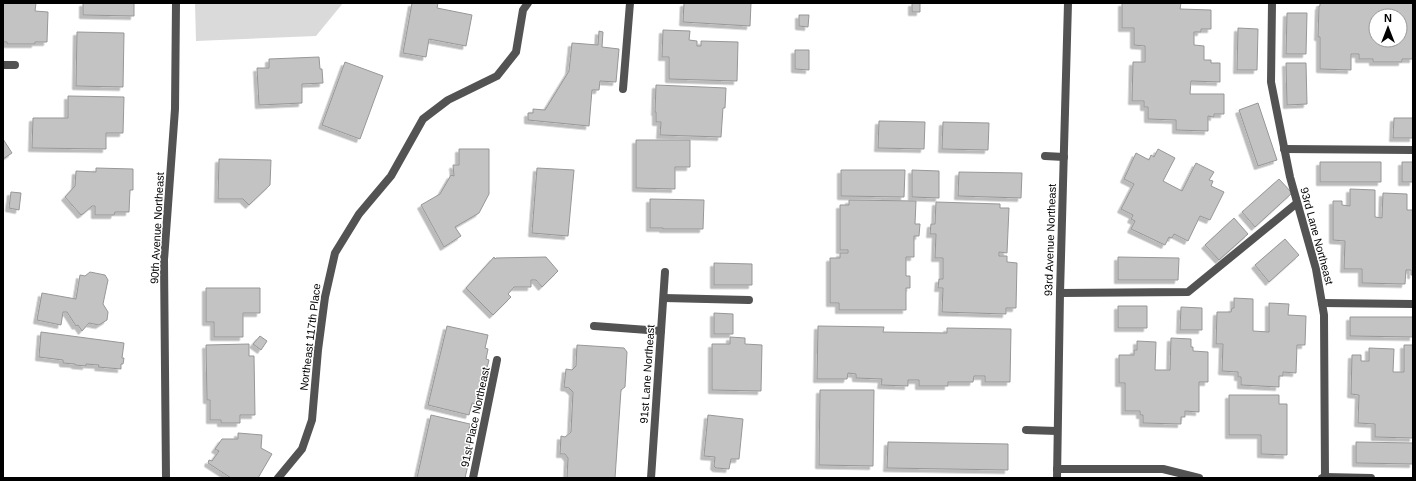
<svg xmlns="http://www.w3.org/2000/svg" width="1416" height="481" font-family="Helvetica,sans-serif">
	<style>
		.green { fill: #dadada }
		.building { fill: #c3c3c3; stroke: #979797; fill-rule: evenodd; filter: url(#shadow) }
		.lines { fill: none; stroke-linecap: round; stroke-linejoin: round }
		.service { stroke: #535353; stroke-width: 8 }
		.minor { stroke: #535353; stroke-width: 8 }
		.tertiary { stroke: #535353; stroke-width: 8 }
		.labels { text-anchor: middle; stroke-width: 3; stroke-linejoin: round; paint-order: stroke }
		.street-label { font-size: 11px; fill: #000; stroke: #fff }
	</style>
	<defs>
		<filter id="shadow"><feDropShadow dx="-3.5" dy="3.5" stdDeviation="0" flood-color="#0004"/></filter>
	</defs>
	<rect width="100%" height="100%" fill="#fff"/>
	<path class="green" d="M 195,3 L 343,3 L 316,36 L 196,41 Z"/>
	<path class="building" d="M 3,3 L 36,3 L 35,11 L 48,12 L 47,42 L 35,42 L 35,44 L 7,44 L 7,42 L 3,42 Z
		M 83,3 L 134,3 L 134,16 L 83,15 Z
		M 412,3 L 438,3 L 437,8 L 472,15 L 466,46 L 429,39 L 426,57 L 403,53 Z
		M 684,3 L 751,3 L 750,26 L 683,22 Z
		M 912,3 L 920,3 L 920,12 L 912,12 Z
		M 1122,3 L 1181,3 L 1180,9 L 1211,10 L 1211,29 L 1201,29 L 1201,32 L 1194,32 L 1194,45 L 1204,46 L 1204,60 L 1211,60 L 1211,63 L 1220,63 L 1220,82 L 1191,81 L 1190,94 L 1224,94 L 1224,114 L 1214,114 L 1214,117 L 1208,116 L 1208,131 L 1176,130 L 1176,120 L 1148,119 L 1148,107 L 1144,107 L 1144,101 L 1132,101 L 1133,62 L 1145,62 L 1145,46 L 1134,45 L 1134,28 L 1122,28 Z
		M 1320,3 L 1413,3 L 1413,59 L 1402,59 L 1402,62 L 1373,62 L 1373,59 L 1359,59 L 1359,54 L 1351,54 L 1351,70 L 1320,69 L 1320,37 L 1318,37 L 1319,6 L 1320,6 ZM 1376,16 L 1400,16 L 1400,40 L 1376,40 Z
		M 1287,13 L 1307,13 L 1306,54 L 1286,54 Z
		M 799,15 L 809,15 L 808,27 L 799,26 Z
		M 1238,28 L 1258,29 L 1257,70 L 1237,70 Z
		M 663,30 L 690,31 L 689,40 L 697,41 L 697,46 L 701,46 L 701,41 L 738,42 L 737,81 L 669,79 L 669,57 L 662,57 Z
		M 599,31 L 603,32 L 602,47 L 619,49 L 616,82 L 600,81 L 599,90 L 592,90 L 589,126 L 528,120 L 528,113 L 533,113 L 533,109 L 545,110 L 569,71 L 572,43 L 598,45 Z
		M 77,32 L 124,33 L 123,87 L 76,86 Z
		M 795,50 L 809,50 L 809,70 L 795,69 Z
		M 319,57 L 320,69 L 322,69 L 323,83 L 302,84 L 302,103 L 259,105 L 257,68 L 269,68 L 269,59 Z
		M 345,62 L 383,76 L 360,139 L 322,125 Z
		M 1286,63 L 1306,63 L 1307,104 L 1287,105 Z
		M 656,85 L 726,88 L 725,108 L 723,108 L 721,137 L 660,135 L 661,122 L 656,122 L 656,112 L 655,112 Z
		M 68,96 L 124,97 L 123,133 L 106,133 L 106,149 L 32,148 L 33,118 L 68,118 Z
		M 1258,103 L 1277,160 L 1258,166 L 1239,110 Z
		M 1394,118 L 1413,118 L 1413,138 L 1393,138 Z
		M 879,121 L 925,122 L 924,149 L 878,148 Z
		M 943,122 L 989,123 L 988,150 L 942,149 Z
		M 3,139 L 12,153 L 3,159 Z
		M 636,140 L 690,140 L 690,167 L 675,167 L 675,189 L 636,188 Z
		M 459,149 L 489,149 L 489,194 L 479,213 L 455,227 L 461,236 L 444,247 L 421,205 L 440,194 L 451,175 L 454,176 L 453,165 L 459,165 Z
		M 1158,149 L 1175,158 L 1163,181 L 1182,191 L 1196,163 L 1214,172 L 1209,180 L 1213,181 L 1211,186 L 1224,192 L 1210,220 L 1200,216 L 1188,241 L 1174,234 L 1172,238 L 1169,237 L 1165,245 L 1131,229 L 1135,221 L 1131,219 L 1133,215 L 1121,209 L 1134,184 L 1124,179 L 1136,153 L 1149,160 L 1151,155 L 1154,157 Z
		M 219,159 L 271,160 L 270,185 L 249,205 L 243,199 L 218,199 Z
		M 1320,162 L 1381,162 L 1381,182 L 1320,182 Z
		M 1402,162 L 1413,162 L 1413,182 L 1402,182 Z
		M 96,168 L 133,169 L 133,190 L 130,190 L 129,212 L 115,212 L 114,215 L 95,215 L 95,206 L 92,206 L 83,214 L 82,214 L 81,215 L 65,197 L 75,186 L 76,171 L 96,172 Z
		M 537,168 L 574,170 L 568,236 L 532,233 Z
		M 841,170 L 905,170 L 904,197 L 841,196 Z
		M 912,170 L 939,171 L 939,198 L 912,197 Z
		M 959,172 L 1022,173 L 1021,198 L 958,196 Z
		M 1279,179 L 1292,193 L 1255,227 L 1242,212 Z
		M 1350,189 L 1375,190 L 1375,217 L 1382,218 L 1383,193 L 1407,194 L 1407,210 L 1413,210 L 1413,275 L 1411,275 L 1411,270 L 1406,270 L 1405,284 L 1362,283 L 1362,269 L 1344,269 L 1345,241 L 1333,240 L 1333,201 L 1342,201 L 1342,205 L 1350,206 Z
		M 11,192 L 21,193 L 19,210 L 9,208 Z
		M 650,199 L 704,200 L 703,229 L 663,229 L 663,228 L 650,228 Z
		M 849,200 L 916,201 L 915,224 L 920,224 L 919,236 L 914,236 L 914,257 L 906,257 L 906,276 L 910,276 L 910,288 L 906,288 L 906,310 L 839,310 L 839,303 L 830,303 L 830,258 L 840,258 L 840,253 L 848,253 L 848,250 L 840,250 L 840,205 L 849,205 Z
		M 936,202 L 1000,204 L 1000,208 L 1009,208 L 1007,253 L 999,252 L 999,256 L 1007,256 L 1007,262 L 1017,263 L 1016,308 L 1006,308 L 1006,314 L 942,312 L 943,288 L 938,288 L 939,279 L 943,279 L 943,258 L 935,258 L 936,234 L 930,234 L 931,224 L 935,224 Z
		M 1234,218 L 1248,234 L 1219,260 L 1205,245 Z
		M 1285,239 L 1299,255 L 1269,282 L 1255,265 Z
		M 494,257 L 495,259 L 496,258 L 546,257 L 558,271 L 542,287 L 536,280 L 531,280 L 531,287 L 514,287 L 508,294 L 511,297 L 493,315 L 466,288 Z
		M 1118,257 L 1179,258 L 1178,280 L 1118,280 Z
		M 714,263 L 752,264 L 752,285 L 714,285 Z
		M 90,272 L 105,275 L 108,280 L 103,304 L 108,312 L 107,320 L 99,325 L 89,323 L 82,331 L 78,325 L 76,326 L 67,312 L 63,312 L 61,325 L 37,320 L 42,293 L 76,299 L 80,275 L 85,276 Z
		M 206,288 L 260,288 L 260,313 L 243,313 L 243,337 L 214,337 L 214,322 L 206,322 Z
		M 1234,298 L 1253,299 L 1253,331 L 1269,332 L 1269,303 L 1289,304 L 1288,315 L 1306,316 L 1305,345 L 1297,345 L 1296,373 L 1283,372 L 1283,376 L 1279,376 L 1279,387 L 1241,385 L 1241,377 L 1238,377 L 1238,372 L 1222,371 L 1223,344 L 1216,344 L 1217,312 L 1231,312 L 1232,308 L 1234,308 Z
		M 1118,306 L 1147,306 L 1147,328 L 1118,328 Z
		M 1181,307 L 1202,308 L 1202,330 L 1180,330 Z
		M 714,313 L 733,314 L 733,334 L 714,334 Z
		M 1350,317 L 1413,317 L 1413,337 L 1350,336 Z
		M 447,326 L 488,335 L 485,348 L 488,349 L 486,359 L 489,360 L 481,393 L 478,392 L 476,404 L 472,403 L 469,415 L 428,405 Z
		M 818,326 L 884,327 L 883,332 L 947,333 L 947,328 L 1011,329 L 1010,382 L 985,382 L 985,376 L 974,376 L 973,382 L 948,382 L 948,386 L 919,386 L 919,380 L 908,380 L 908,386 L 881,385 L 882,379 L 856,378 L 856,374 L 848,373 L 847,379 L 817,379 Z
		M 41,332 L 124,343 L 122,358 L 124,358 L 123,364 L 121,364 L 121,369 L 98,367 L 99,365 L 86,364 L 86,366 L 75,365 L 75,364 L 63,363 L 63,360 L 39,357 Z
		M 260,336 L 267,341 L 261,350 L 253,344 Z
		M 730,337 L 745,338 L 745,344 L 762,345 L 761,391 L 712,390 L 712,344 L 730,344 Z
		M 1171,338 L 1191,339 L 1191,347 L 1193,347 L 1193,351 L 1208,352 L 1208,382 L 1199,382 L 1199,412 L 1185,411 L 1185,417 L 1181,417 L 1181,424 L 1143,423 L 1143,415 L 1140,415 L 1140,411 L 1125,411 L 1125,383 L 1119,383 L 1119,355 L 1134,355 L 1134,350 L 1137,350 L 1137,341 L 1156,342 L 1155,370 L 1170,370 Z
		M 249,344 L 249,356 L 254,356 L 255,415 L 240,415 L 240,423 L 221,423 L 221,420 L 210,420 L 210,400 L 207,400 L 206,345 Z
		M 577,345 L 624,348 L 627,352 L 625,387 L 621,390 L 615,478 L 567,478 L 568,458 L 565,454 L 560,454 L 561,436 L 565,437 L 571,432 L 573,392 L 569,388 L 564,387 L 566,369 L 572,370 L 576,366 Z
		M 1404,345 L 1413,345 L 1413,438 L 1375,437 L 1375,424 L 1358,423 L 1359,395 L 1351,394 L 1352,355 L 1361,355 L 1361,361 L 1369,361 L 1369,348 L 1394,349 L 1393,372 L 1404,372 Z
		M 820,390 L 874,390 L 873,466 L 819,465 Z
		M 1229,395 L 1279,395 L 1279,404 L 1287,404 L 1287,455 L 1261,454 L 1261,435 L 1229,435 Z
		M 431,415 L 470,424 L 468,435 L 472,436 L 469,448 L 472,448 L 465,478 L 417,478 Z
		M 708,415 L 743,419 L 739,459 L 731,459 L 729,469 L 716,468 L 714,466 L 715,457 L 704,456 Z
		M 238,433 L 262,435 L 261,448 L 272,454 L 258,478 L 231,478 L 208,463 L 209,460 L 212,461 L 219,451 L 215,449 L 222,439 L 238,439 Z
		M 888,442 L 1008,444 L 1008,470 L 887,468 Z
		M 1356,442 L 1413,443 L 1413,464 L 1356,463 Z"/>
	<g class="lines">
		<path class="service" d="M 3,65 L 15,65
			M 1284,149 L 1413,150
			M 1045,156 L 1064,157
			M 1060,293 L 1188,292 L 1297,203
			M 664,298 L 749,300
			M 1322,303 L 1413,304
			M 594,326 L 661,331
			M 1026,430 L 1057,431
			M 1325,477 L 1371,478"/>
		<path class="minor" d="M 1272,3 L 1271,82 L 1290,177 L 1316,269 L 1324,315 L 1325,477 L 1322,478
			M 623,89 L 630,3
			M 1057,469 L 1163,469 L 1199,478
			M 166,478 L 164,260 L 175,109 L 176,3
			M 278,478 L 302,449 L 312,420 L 318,350 L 325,297 L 335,253 L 359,214 L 391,176 L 423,119 L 448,100 L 497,76 L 516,52 L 523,10 L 528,3
			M 473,478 L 497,360
			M 651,478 L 665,272"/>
		<path class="tertiary" d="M 1057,478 L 1060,293 L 1068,3"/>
	</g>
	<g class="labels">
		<g class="street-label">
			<text transform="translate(157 228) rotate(-87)" y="4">90th Avenue Northeast</text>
			<text transform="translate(1317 236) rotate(75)" y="4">93rd Lane Northeast</text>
			<text transform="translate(1050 240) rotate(-88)" y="4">93rd Avenue Northeast</text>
			<text transform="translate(310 337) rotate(-83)" y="4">Northeast 117th Place</text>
			<text transform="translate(647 374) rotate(-86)" y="4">91st Lane Northeast</text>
			<text transform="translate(475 417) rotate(-78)" y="4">91st Place Northeast</text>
		</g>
	</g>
	<rect width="1416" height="481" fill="none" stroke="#000000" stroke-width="8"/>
	<g transform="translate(1388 28)"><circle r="19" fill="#ffffff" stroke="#999999"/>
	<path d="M0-3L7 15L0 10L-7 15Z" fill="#000000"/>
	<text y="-6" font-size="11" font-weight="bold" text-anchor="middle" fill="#000000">N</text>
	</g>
</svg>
